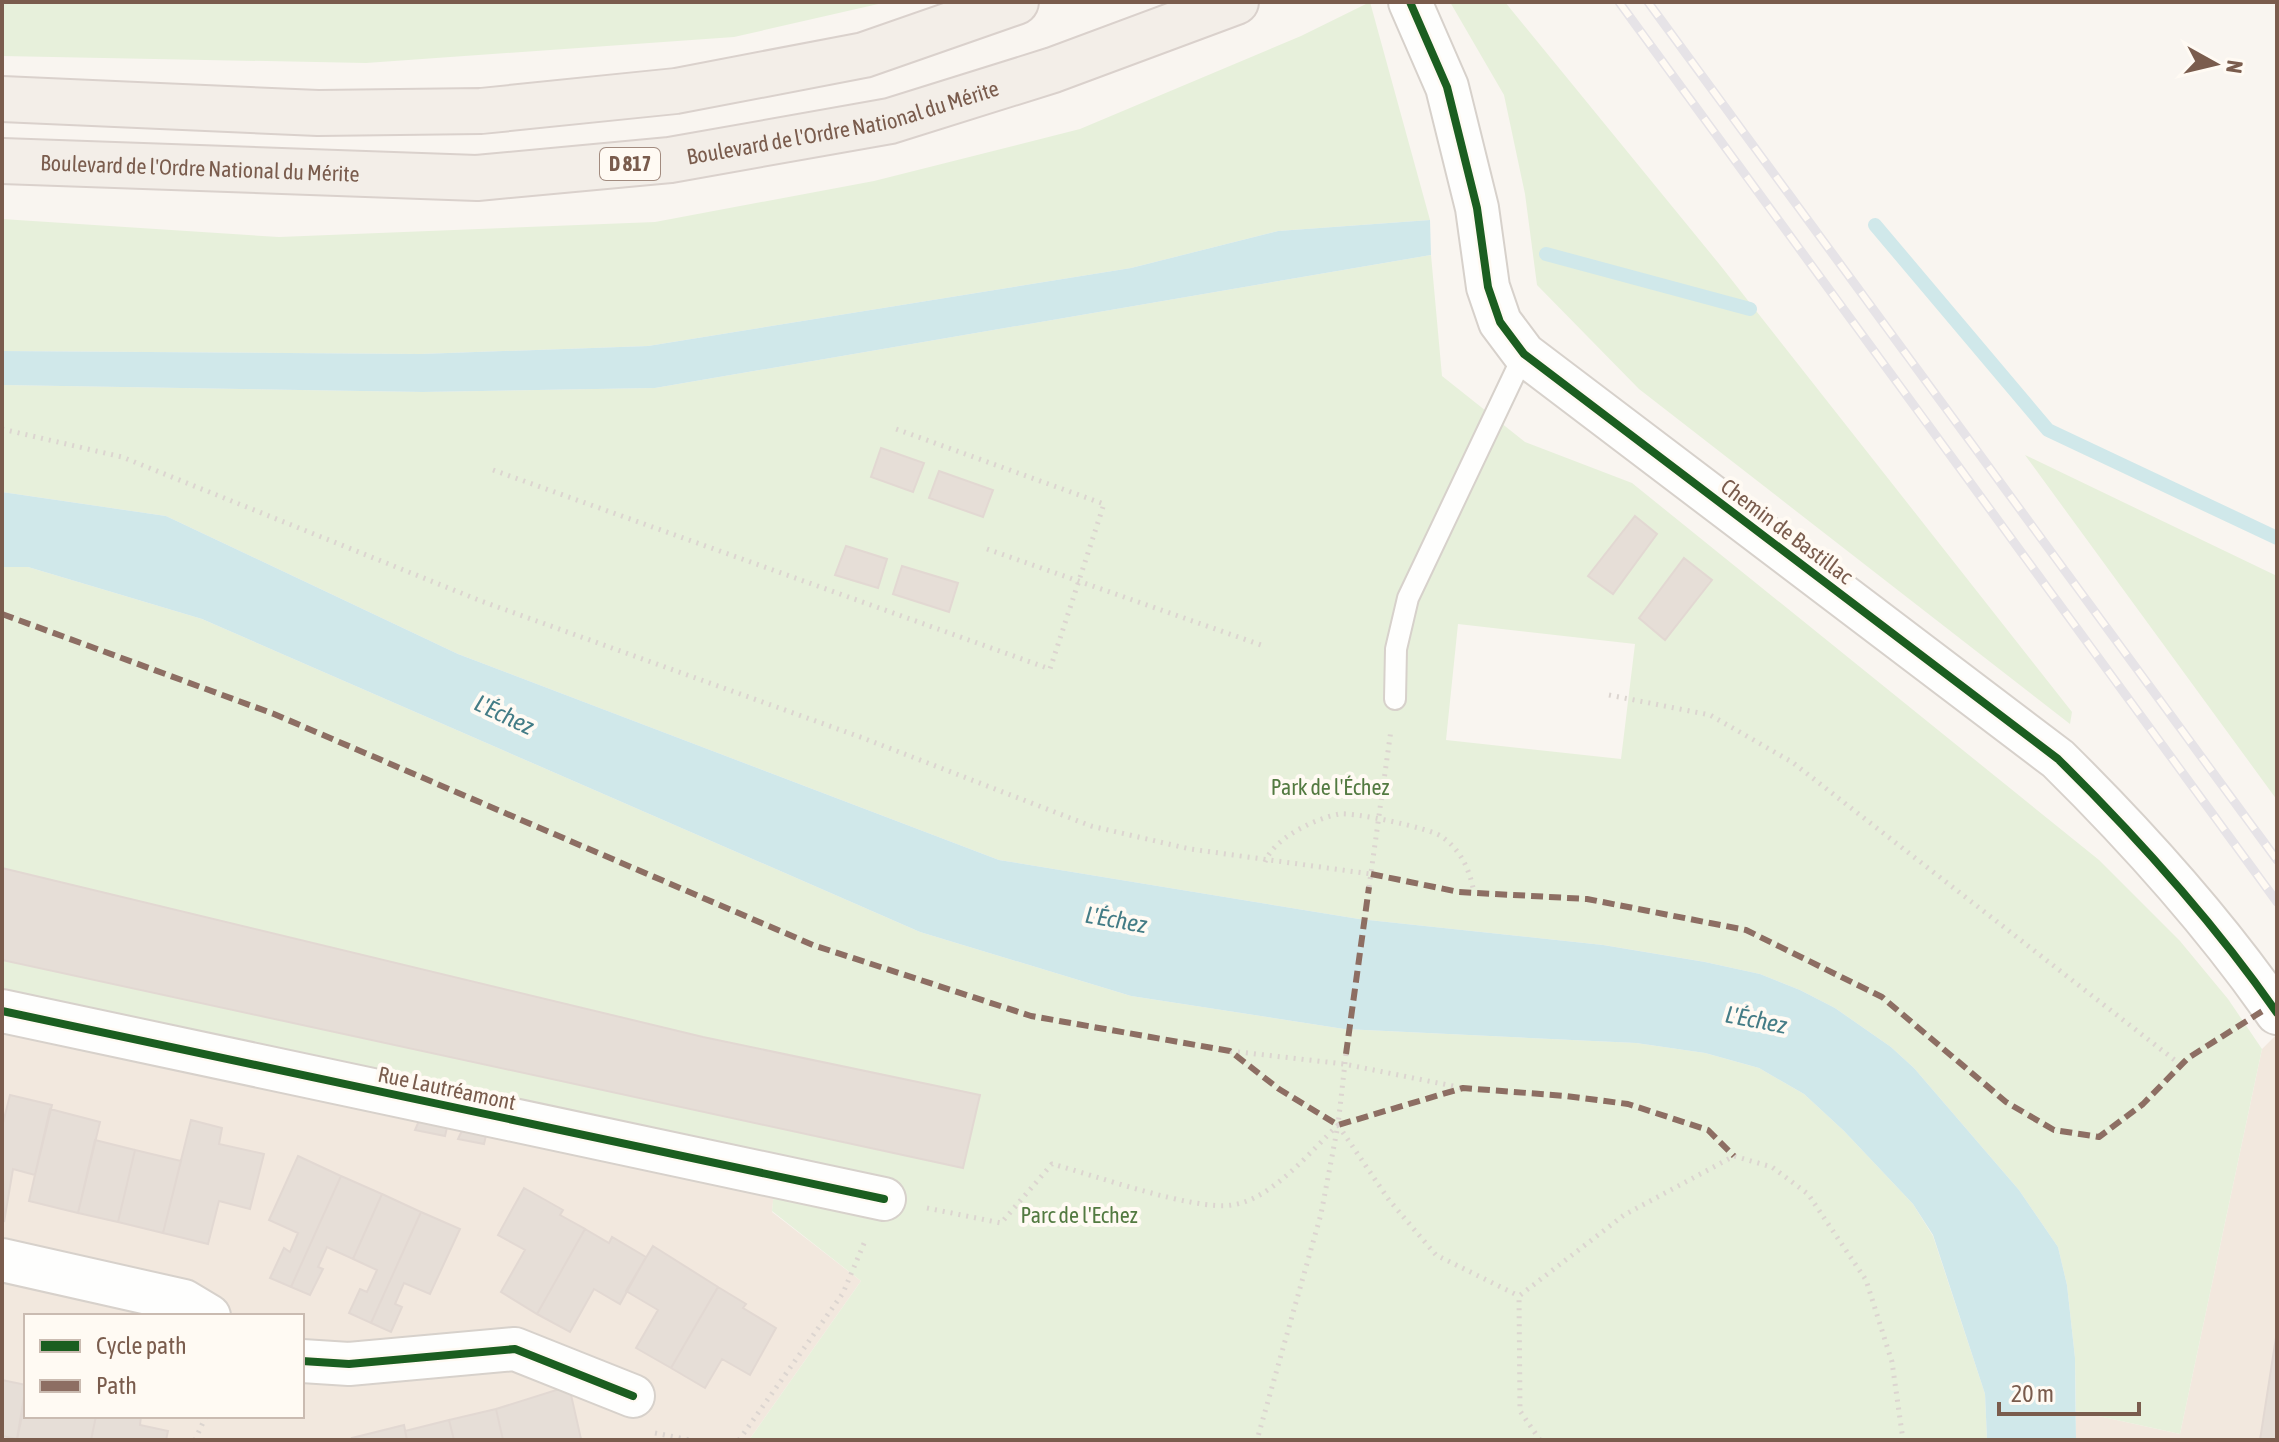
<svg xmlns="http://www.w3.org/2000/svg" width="2279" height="1442" font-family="'Asap Condensed',sans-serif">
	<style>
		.residential { fill: #f2e8de; fill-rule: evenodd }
		.green { fill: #e7f0db; fill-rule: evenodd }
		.water { fill: #d0e8ea }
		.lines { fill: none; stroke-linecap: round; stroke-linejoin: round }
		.stream { stroke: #d0e8ea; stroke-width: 14 }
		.building { fill: #e6ded7; stroke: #e2d8d2; stroke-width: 2 }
		.lane-casing { stroke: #d7d1cb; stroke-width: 24 }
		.street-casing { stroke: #d7d1cb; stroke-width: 46 }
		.primary-casing { stroke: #dad1cc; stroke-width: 48 }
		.path { stroke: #dcd5d0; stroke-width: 5; stroke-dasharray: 2 6; stroke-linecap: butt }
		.lane { stroke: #fefefd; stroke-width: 20 }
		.street { stroke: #fefefd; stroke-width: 42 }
		.primary { stroke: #f3eee8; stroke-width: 44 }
		.rail-casing { stroke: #e6e3e7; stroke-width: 9 }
		.rail { stroke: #fffaf3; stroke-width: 6; stroke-dasharray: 18; stroke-linecap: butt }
		.quiet { stroke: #8d6e63; stroke-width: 6; stroke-dasharray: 12 6; stroke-linecap: butt }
		.cycleway-casing { stroke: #fffaf3; stroke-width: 13 }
		.cycleway { stroke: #1b5e20; stroke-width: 8 }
		.labels { text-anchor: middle; stroke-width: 8; stroke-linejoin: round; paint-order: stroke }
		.shield { fill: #fffaf3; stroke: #a28b7f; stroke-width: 2 }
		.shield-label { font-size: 20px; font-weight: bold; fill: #7a5c4d }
		.street-label { font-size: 22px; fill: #7a5c4d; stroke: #fffaf3 }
		.park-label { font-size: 22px; fill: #537a41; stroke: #fffaf3 }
		.water-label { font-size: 24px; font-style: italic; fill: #437c86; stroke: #fffaf3 }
	</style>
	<rect width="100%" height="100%" fill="#f9f5f0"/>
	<path class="residential" d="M 2,1025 L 774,1192 L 772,1212 L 861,1281 L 749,1440 L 2,1440 ZM 26,1316 L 302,1316 L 302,1416 L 26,1416 Z
		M 2277,1034 L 2277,1440 L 2076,1440 L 2076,1411 L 2180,1434 L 2262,1049 Z"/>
	<path class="green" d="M 2,2 L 887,2 L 734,37 L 366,63 L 2,56 Z
		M 1370,2 L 1430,220 L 1278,231 L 1131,268 L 648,346 L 420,354 L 2,351 L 2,219 L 279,237 L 655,222 L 874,181 L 1080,129 L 1301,36 Z
		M 1450,2 L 1505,2 L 1720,265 L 2072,712 L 2070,724 L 1639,389 L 1537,285 L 1525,194 L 1504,95 Z
		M 1431,255 L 1442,376 L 1525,442 L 1632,483 L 2099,860 L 2180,941 L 2228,999 L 2262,1049 L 2180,1434 L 2076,1411 L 2075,1358 L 2067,1285 L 2058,1247 L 2019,1190 L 1914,1068 L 1891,1047 L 1835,1008 L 1800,990 L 1760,974 L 1705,962 L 1603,945 L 1359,919 L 999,860 L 458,654 L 166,516 L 2,492 L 2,385 L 423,392 L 655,388 ZM 1458,624 L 1635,644 L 1621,759 L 1446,740 Z
		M 2025,455 L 2277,576 L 2277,800 Z
		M 2,567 L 28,567 L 202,619 L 920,932 L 1131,996 L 1344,1029 L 1636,1043 L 1705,1053 L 1759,1068 L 1804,1094 L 1844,1131 L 1913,1204 L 1933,1236 L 1985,1394 L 1987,1440 L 749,1440 L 861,1281 L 772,1211 L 774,1191 L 2,1025 Z"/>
	<path class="water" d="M 1430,220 L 1431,255 L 655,388 L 423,392 L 2,385 L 2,351 L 420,354 L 648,346 L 1131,268 L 1278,231 Z
		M 2,492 L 166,516 L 458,654 L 999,860 L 1359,919 L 1603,945 L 1705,962 L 1760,974 L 1800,990 L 1835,1008 L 1891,1047 L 1914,1068 L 2019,1190 L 2058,1247 L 2067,1285 L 2075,1358 L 2076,1440 L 1987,1440 L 1985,1394 L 1933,1235 L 1913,1204 L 1844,1131 L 1804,1094 L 1759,1068 L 1705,1053 L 1636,1043 L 1344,1029 L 1131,996 L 920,932 L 202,619 L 28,567 L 2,567 Z"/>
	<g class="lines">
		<path class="stream" d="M 1875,225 L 2048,430 L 2277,538
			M 1546,254 L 1750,309"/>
	</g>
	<path class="building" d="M 881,448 L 924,463 L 913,492 L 871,477 Z
		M 939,471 L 993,490 L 983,517 L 929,498 Z
		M 1635,516 L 1657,534 L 1613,594 L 1588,576 Z
		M 846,546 L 887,559 L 878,588 L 835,575 Z
		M 1684,558 L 1712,580 L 1665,640 L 1639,618 Z
		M 902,566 L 958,583 L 949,612 L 893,594 Z
		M 2,868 L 703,1037 L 980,1095 L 963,1168 L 2,960 Z
		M 10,1095 L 52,1105 L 35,1175 L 13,1169 L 4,1222 L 2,1127 Z
		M 50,1109 L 100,1122 L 78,1213 L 29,1201 Z
		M 422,1114 L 449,1119 L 445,1136 L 415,1130 Z
		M 191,1120 L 222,1128 L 219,1144 L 264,1154 L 250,1209 L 219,1201 L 208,1244 L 163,1233 Z
		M 466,1122 L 488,1127 L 484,1144 L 458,1139 Z
		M 95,1140 L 135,1150 L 118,1222 L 78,1213 Z
		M 135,1150 L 181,1161 L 163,1233 L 118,1222 Z
		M 298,1156 L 341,1176 L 291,1287 L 270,1278 L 284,1248 L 290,1252 L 298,1233 L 269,1220 Z
		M 341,1176 L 382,1194 L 353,1259 L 327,1247 L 318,1267 L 323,1269 L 310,1295 L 291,1287 Z
		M 524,1188 L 563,1210 L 560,1215 L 585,1229 L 537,1314 L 501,1292 L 525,1250 L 498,1235 Z
		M 382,1194 L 421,1212 L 371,1323 L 349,1313 L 360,1289 L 367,1292 L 377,1270 L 353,1259 Z
		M 421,1212 L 460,1229 L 430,1294 L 404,1283 L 395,1304 L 402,1307 L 391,1332 L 371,1323 Z
		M 585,1229 L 609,1243 L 612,1237 L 646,1257 L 620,1304 L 594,1289 L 570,1332 L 537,1314 Z
		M 653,1246 L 718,1287 L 671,1368 L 636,1348 L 658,1310 L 626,1291 Z
		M 718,1287 L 746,1304 L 743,1308 L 776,1328 L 750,1375 L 722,1359 L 705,1388 L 671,1368 Z
		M 2277,1331 L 2277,1440 L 2260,1440 Z
		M 2,1380 L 26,1385 L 17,1439 L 2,1436 Z
		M 569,1386 L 581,1439 L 503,1440 L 496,1409 Z
		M 25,1401 L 26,1416 L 96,1416 L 91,1440 L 17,1440 Z
		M 496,1409 L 503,1440 L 454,1440 L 449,1420 Z
		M 96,1416 L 141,1416 L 140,1425 L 168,1431 L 166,1440 L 91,1440 Z
		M 449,1420 L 454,1440 L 407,1440 L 405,1431 Z
		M 404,1425 L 407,1440 L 353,1440 L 352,1438 Z"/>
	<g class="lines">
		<defs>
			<path id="lane" d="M 1395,699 L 1396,649 L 1408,598 L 1524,354"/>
			<path id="street" d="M 1410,2 L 1447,87 L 1477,208 L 1488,287 L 1500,322 L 1524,354 L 2058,759 C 2138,838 2213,921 2277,1013
				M 2,1011 L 884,1199
				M 2,1260 L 184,1301 L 209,1316
				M 302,1361 L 349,1364 L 515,1349 L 633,1396"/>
			<g id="primary">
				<path d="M 2,99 L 318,113 L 481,111 L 676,91 L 864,55 L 1016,2"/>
				<path id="s1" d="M 2,161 L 477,178 L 670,160 L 890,121 L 1053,70 L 1236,2"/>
			</g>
		</defs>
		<use href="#lane" class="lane-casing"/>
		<use href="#street" class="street-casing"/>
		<use href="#primary" class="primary-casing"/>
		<path class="path" d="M 2,429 L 122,457 L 481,601 L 863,738 L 1091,826 L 1190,849 L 1371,874
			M 493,470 L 1050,669 L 1104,504 L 896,429
			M 987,549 L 1264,646
			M 1609,695 L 1710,715 L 1792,762 L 2181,1065
			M 1265,862 C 1274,838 1314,819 1339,814 C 1355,812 1428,828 1441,836 C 1461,850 1470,870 1474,893
			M 1369,887 L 1391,730
			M 1230,1051 L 1344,1064 L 1463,1088
			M 1346,1054 L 1338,1125 L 1389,1200 L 1436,1255 L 1519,1296
			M 927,1208 L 1001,1223 L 1052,1164 C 1094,1175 1194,1211 1232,1205 C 1271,1200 1311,1151 1338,1125 L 1321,1214 L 1257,1440
			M 655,1433 L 690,1440
			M 195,1440 L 206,1416
			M 739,1440 L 843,1293 L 865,1241
			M 1540,1440 L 1520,1411 L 1519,1296 L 1624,1215 L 1734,1156 L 1772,1167 L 1808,1194 L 1866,1280 L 1892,1362 L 1903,1440"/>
		<use href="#lane" class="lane"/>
		<use href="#street" class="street"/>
		<use href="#primary" class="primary"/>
		<defs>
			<path id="rail" d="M 1619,2 L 2277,902
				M 1648,2 L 2277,860"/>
		</defs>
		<use href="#rail" class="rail-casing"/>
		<use href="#rail" class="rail"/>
		<path class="quiet" d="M 2,614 L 274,714 L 813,945 L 1031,1016 L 1230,1051 L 1279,1089 L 1338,1125 L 1463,1088 L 1566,1096 L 1628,1104 L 1708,1130 L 1734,1156
			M 1371,874 L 1459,892 L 1587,899 L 1746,930 L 1882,997 L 2006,1102 L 2054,1130 L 2099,1137 L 2143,1104 L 2188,1058 L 2272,1005
			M 1346,1054 L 1369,887"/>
		<defs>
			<path id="cycleway" d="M 1410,2 L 1447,87 L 1477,208 L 1488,287 L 1500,322 L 1524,354 L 2058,759 C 2138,838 2213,921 2277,1013
				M 2,1011 L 884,1199
				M 302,1361 L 349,1364 L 515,1349 L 633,1396"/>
		</defs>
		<use href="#cycleway" class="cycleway-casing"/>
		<use href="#cycleway" class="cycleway"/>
	</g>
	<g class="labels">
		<rect class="shield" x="600" y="148" width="60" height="32" rx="6"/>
		<g class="shield-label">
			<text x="630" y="171">D 817</text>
		</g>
		<g class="street-label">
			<text dy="8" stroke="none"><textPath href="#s1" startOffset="846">Boulevard de l'Ordre National du Mérite</textPath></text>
			<text dy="8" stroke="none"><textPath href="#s1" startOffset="198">Boulevard de l'Ordre National du Mérite</textPath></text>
			<text transform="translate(1787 531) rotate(37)" y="8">Chemin de Bastillac</text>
			<text transform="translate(447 1088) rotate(12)" y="8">Rue Lautréamont</text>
		</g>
		<g class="park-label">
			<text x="1330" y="795">Park de l'Échez</text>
			<text x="1079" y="1223">Parc de l'Echez</text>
		</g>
		<g class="water-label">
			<text transform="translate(504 715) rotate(25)" y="8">L'Échez</text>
			<text transform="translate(1116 920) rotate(10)" y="8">L'Échez</text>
			<text transform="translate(1756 1020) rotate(11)" y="8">L'Échez</text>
		</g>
	</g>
	<rect width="2279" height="1442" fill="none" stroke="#7a5c4d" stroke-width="8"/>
	<rect x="24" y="1314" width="280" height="104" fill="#fffaf3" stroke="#cabbb1" stroke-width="2"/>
	<rect x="40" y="1340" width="40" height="12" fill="#1b5e20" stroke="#cabbb1" stroke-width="2"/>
	<text x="96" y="1354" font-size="24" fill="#7a5c4d">Cycle path</text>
	<rect x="40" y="1380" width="40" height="12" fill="#8d6e63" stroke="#cabbb1" stroke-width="2"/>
	<text x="96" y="1394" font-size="24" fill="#7a5c4d">Path</text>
	<g transform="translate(2215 64) rotate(98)" stroke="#fffaf3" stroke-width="6" paint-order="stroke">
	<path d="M0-6L14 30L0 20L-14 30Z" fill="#7a5c4d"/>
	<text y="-12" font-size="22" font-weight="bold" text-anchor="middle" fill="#7a5c4d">N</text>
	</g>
	<path d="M1999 1402v12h140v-12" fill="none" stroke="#7a5c4d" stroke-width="4"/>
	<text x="2011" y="1402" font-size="24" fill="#7a5c4d" stroke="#fffaf3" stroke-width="6" paint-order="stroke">20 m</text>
</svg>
